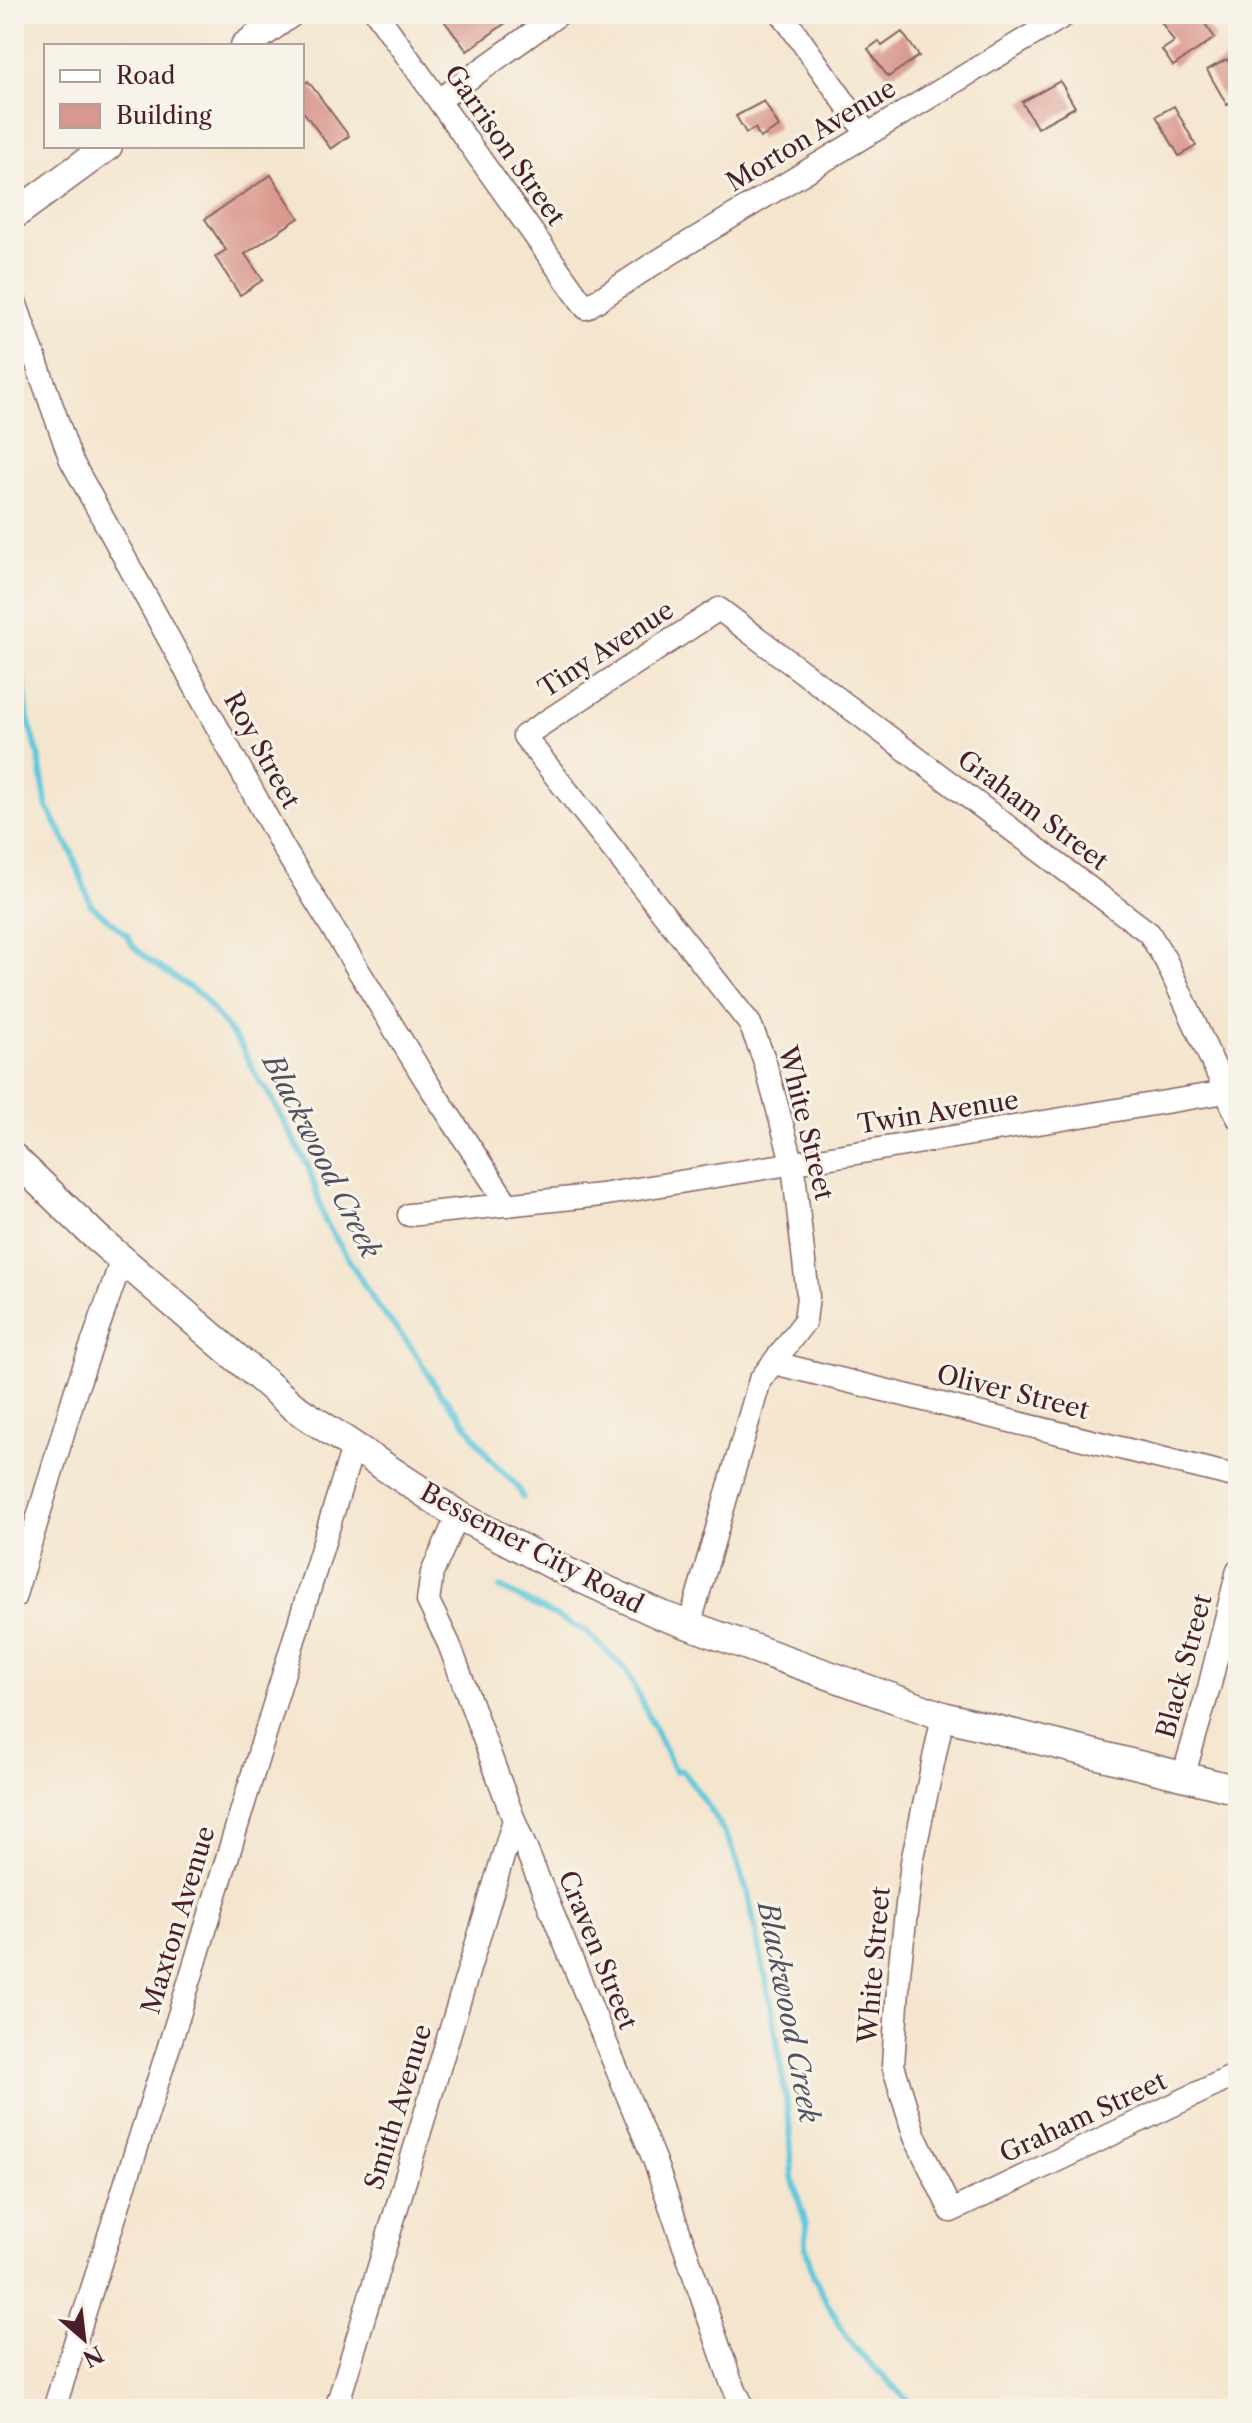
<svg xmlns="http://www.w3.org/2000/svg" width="1252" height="2423" font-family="'Libre Caslon Text',serif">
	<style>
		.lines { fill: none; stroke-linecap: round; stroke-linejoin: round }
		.stream { stroke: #5fc7dc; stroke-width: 6 }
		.building { fill: #d9988d }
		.minor-casing { stroke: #866464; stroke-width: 25 }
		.major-casing { stroke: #866464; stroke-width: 31 }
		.minor { stroke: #fff; stroke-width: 22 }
		.major { stroke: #fff; stroke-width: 28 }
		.labels { text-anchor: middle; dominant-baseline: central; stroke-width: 6; stroke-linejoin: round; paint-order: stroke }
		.street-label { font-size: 26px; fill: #4a1f2b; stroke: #f7f3e8 }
		.water-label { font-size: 28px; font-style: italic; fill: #505160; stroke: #f7f3e8 }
	</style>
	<rect width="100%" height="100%" fill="#f7f3e8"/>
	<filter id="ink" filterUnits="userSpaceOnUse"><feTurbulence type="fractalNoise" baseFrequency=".0125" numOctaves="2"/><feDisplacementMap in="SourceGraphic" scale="16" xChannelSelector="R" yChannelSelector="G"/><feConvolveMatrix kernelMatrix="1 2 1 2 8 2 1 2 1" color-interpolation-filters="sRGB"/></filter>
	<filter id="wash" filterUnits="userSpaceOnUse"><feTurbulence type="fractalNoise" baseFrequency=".006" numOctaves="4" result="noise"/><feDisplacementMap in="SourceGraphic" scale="32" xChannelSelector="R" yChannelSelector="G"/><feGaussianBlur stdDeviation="1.8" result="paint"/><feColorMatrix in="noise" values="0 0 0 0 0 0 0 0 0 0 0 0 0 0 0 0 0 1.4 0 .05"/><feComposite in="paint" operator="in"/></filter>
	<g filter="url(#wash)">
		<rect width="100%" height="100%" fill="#f4e5ce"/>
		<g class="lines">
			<g class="stream">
				<path d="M14,620L20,645L21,676L24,682L28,719L38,753L47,807L72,853L91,905L126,934L133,946L150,961L202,996L241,1046L260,1083L266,1088L309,1168L325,1221L376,1304L412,1348L440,1393C449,1399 450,1408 459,1414L491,1460L517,1486L523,1498"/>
				<polyline points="500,1588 587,1632 627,1671 675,1771 681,1770 686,1775 716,1818 732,1847 748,1894 773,2014 789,2119 792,2177 806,2225 806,2248 813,2275 839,2325 855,2348 906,2399 920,2409"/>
				<polyline points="1234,2409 1238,2406"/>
			</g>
		</g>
		<g id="blocks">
			<g class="building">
				<polygon points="439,14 518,14 467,51"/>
				<polygon points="1156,14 1198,14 1215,38 1173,66 1162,50 1174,42"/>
				<polygon points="902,32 919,56 888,77 868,49 879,41 882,46"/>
				<polygon points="1227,59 1236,75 1238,74 1238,99 1227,105 1207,70"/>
				<polygon points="308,81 349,136 331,149 302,110 302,86"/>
				<polygon points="1060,81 1075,107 1037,128 1022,102"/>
				<polygon points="764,101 779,127 760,138 755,128 746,133 736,116"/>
				<polygon points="1174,106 1196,146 1179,156 1156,116"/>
				<polygon points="271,175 299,218 245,254 263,280 240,295 215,257 226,250 205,219"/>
			</g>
		</g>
	</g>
	<g filter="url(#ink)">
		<use href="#blocks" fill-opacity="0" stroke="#866464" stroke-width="2"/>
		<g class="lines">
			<defs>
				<g id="minor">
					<polyline points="377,14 586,308 650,266 1067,14"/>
					<polyline points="782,14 867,134"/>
					<polyline points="439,100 559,14"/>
					<polyline points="14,299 71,460 284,849 425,1079 508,1205"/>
					<polyline points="409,1215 601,1195 1238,1090"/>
					<polyline points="774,1363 1238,1477"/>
					<polyline points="458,1515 432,1573 428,1601 449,1644 514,1820 655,2162 730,2379 744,2409"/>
					<polyline points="14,1598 75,1393 122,1259"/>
					<polyline points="689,1626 760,1380 805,1321 808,1296 793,1165 764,1059 750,1024 524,736 719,609 1149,933 1166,961 1238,1118"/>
					<polyline points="943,1716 912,1862 899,1973 893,2065 915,2137 951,2211 1238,2074"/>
					<polyline points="1183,1777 1209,1688 1238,1570"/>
					<polyline points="54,2409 183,2002 353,1447"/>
					<polyline points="336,2409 514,1820"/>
				</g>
				<g id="major">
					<polyline points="245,46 289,14"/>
					<polyline points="14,215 108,146"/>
					<polyline points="14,1158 96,1237 294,1407 458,1515 565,1571 661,1615 943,1716 1238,1790"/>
				</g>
			</defs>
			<use href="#minor" class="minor-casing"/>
			<use href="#major" class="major-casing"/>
			<use href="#minor" class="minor"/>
			<use href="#major" class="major"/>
		</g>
	</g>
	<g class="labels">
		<g class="street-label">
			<text transform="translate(811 135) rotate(-31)">Morton Avenue</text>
			<text transform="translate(505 145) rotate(55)">Garrison Street</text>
			<text transform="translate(606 649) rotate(-33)">Tiny Avenue</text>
			<text transform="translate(262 750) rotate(61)">Roy Street</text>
			<text transform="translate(1033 810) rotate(37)">Graham Street</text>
			<text transform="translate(938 1112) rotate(-9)">Twin Avenue</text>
			<text transform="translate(806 1123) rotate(76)">White Street</text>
			<text transform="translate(1013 1392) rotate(14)">Oliver Street</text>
			<text transform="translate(532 1548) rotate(28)">Bessemer City Road</text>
			<text transform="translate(1184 1666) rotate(-75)">Black Street</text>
			<text transform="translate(178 1920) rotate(-73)">Maxton Avenue</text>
			<text transform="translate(598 1950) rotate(68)">Craven Street</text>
			<text transform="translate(874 1965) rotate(-85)">White Street</text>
			<text transform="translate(398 2107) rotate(-73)">Smith Avenue</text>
			<text transform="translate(1083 2117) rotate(-25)">Graham Street</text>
		</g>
		<g class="water-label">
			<text transform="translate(322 1156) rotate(63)">Blackwood Creek</text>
			<text transform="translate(789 2012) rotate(79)">Blackwood Creek</text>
		</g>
	</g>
	<rect width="1252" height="2423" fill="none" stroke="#f7f3e8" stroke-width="48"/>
	<rect x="44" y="44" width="260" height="104" fill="#f7f3e8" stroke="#b29e9c" stroke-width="2"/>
	<rect x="60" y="70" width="40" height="12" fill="#ffffff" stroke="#b29e9c" stroke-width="2"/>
	<text x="116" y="84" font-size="24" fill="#4a1f2b">Road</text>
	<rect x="60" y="104" width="40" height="24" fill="#d9988d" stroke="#b29e9c" stroke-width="2"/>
	<text x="116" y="124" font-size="24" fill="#4a1f2b">Building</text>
	<g transform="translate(84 2339) rotate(152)" stroke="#f7f3e8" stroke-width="6" paint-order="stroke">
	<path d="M0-6L14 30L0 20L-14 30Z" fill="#4a1f2b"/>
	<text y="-12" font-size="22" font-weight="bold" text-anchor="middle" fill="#4a1f2b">N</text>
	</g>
</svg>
